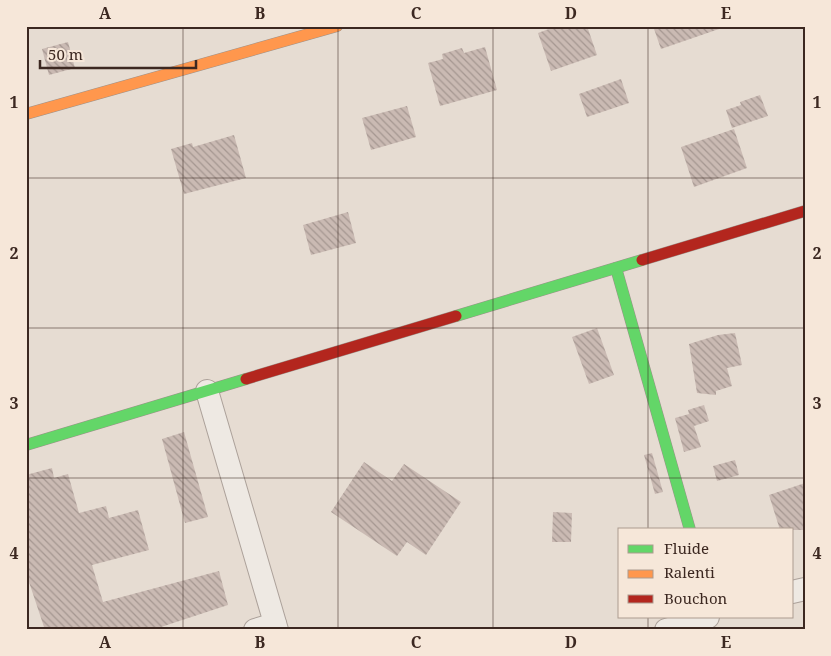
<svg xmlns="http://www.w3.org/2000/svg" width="831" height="656" font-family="'Noto Serif',serif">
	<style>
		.building { fill: url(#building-back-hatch) }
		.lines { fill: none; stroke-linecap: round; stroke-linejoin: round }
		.street-casing { stroke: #aca19a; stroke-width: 24 }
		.fast-casing { stroke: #9c918a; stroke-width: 12 }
		.slow-casing { stroke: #9c918a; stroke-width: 12 }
		.jam-casing { stroke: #9c918a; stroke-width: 12 }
		.street { stroke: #eee9e3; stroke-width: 22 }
		.fast { stroke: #63d668; stroke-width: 11 }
		.slow { stroke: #ff974d; stroke-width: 11 }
		.jam { stroke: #b3261e; stroke-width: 11 }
		.grid { fill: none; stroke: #3c2821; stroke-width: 1; stroke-opacity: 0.55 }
		.neatline { fill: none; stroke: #3c2821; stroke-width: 2 }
		.grid-label { font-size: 16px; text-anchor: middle; font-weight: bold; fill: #3c2821 }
	</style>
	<defs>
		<pattern id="building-back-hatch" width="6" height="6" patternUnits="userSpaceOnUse" patternTransform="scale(1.25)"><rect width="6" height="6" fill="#cabab3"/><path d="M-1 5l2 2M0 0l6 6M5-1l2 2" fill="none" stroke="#a59791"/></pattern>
	</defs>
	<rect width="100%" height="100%" fill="#e6dcd2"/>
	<g class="building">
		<polygon points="557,26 587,26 597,55 551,71 538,33"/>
		<polygon points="653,26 719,26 719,29 661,49"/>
		<polygon points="68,42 75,68 49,75 42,49"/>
		<polygon points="485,47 497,90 440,106 428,63 443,59 442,54 462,48 464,53"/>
		<polygon points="621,79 629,103 587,117 579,94"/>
		<polygon points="760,95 768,116 732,128 726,110 741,105 740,102"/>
		<polygon points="407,106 416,137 371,150 362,118"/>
		<polygon points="734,129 747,168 694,187 681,147"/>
		<polygon points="234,135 246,178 184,194 171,149 192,143 193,147"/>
		<polygon points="348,212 356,243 311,255 303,225"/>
		<polygon points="597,328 614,375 589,384 572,337"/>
		<polygon points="735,333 742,365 727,368 732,386 716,391 716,395 697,393 689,344 718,335"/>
		<polygon points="704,405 709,421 694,426 701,447 684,452 675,418 689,414 688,410"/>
		<polygon points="184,432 208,517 185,523 162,439"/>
		<polygon points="652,453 663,492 655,494 644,455"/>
		<polygon points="735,460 739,475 717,481 713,466"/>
		<polygon points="364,462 392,481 404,464 461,502 426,555 407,542 397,556 331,512"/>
		<polygon points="52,468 54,478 68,474 79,513 106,506 109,518 138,510 149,550 92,565 103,602 219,571 228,605 152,630 45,630 26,573 26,475"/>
		<polygon points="805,483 805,530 780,530 769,495"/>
		<polygon points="553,512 572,513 571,542 552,542"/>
	</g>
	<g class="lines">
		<defs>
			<g id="street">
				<polyline points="207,391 277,630"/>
				<polyline points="792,592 805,589"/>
				<polyline points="255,630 275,624"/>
				<polyline points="666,630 708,617"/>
			</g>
			<g id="fast">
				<polyline points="616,268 690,530"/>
				<polyline points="456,316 642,260"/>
				<polyline points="26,445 246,379"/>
			</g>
			<polyline id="slow" points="26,114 337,26"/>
			<g id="jam">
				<polyline points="642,260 805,211"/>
				<polyline points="246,379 456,316"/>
			</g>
		</defs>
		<use href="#street" class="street-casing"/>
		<use href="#fast" class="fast-casing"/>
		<use href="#slow" class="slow-casing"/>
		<use href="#jam" class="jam-casing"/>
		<use href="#street" class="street"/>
		<use href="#fast" class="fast"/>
		<use href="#slow" class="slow"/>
		<use href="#jam" class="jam"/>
	</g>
	<path class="grid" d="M183,26V630M338,26V630M493,26V630M648,26V530M26,178H805M26,328H805M26,478H805M648,617V630"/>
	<rect width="831" height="656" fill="none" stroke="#f6e7d9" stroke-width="55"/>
	<rect x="618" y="528" width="175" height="90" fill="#f6e7d9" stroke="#ac9b8f"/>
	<rect x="628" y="545" width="25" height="8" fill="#63d668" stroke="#ac9b8f"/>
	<text x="664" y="554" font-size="15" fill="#3c2821">Fluide</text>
	<rect x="628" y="570" width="25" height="8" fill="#ff974d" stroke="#ac9b8f"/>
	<text x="664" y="578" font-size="15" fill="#3c2821">Ralenti</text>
	<rect x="628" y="595" width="25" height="8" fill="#b3261e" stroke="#ac9b8f"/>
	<text x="664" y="604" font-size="15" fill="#3c2821">Bouchon</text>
	<path d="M40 60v8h156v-8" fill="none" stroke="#3c2821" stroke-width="2.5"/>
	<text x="48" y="60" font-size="15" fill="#3c2821" stroke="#f6e7d9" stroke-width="4" paint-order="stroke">50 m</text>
	<rect x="28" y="28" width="776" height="600" class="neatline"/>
	<g class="grid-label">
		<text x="105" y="19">A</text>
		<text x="260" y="19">B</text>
		<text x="416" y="19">C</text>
		<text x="571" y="19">D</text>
		<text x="726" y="19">E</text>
		<text x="14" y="108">1</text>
		<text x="817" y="108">1</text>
		<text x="14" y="259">2</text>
		<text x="817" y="259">2</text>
		<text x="14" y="409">3</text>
		<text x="817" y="409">3</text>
		<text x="14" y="559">4</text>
		<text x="817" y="559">4</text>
		<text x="105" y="648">A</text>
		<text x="260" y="648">B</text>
		<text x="416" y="648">C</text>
		<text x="571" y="648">D</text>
		<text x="726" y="648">E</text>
	</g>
</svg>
